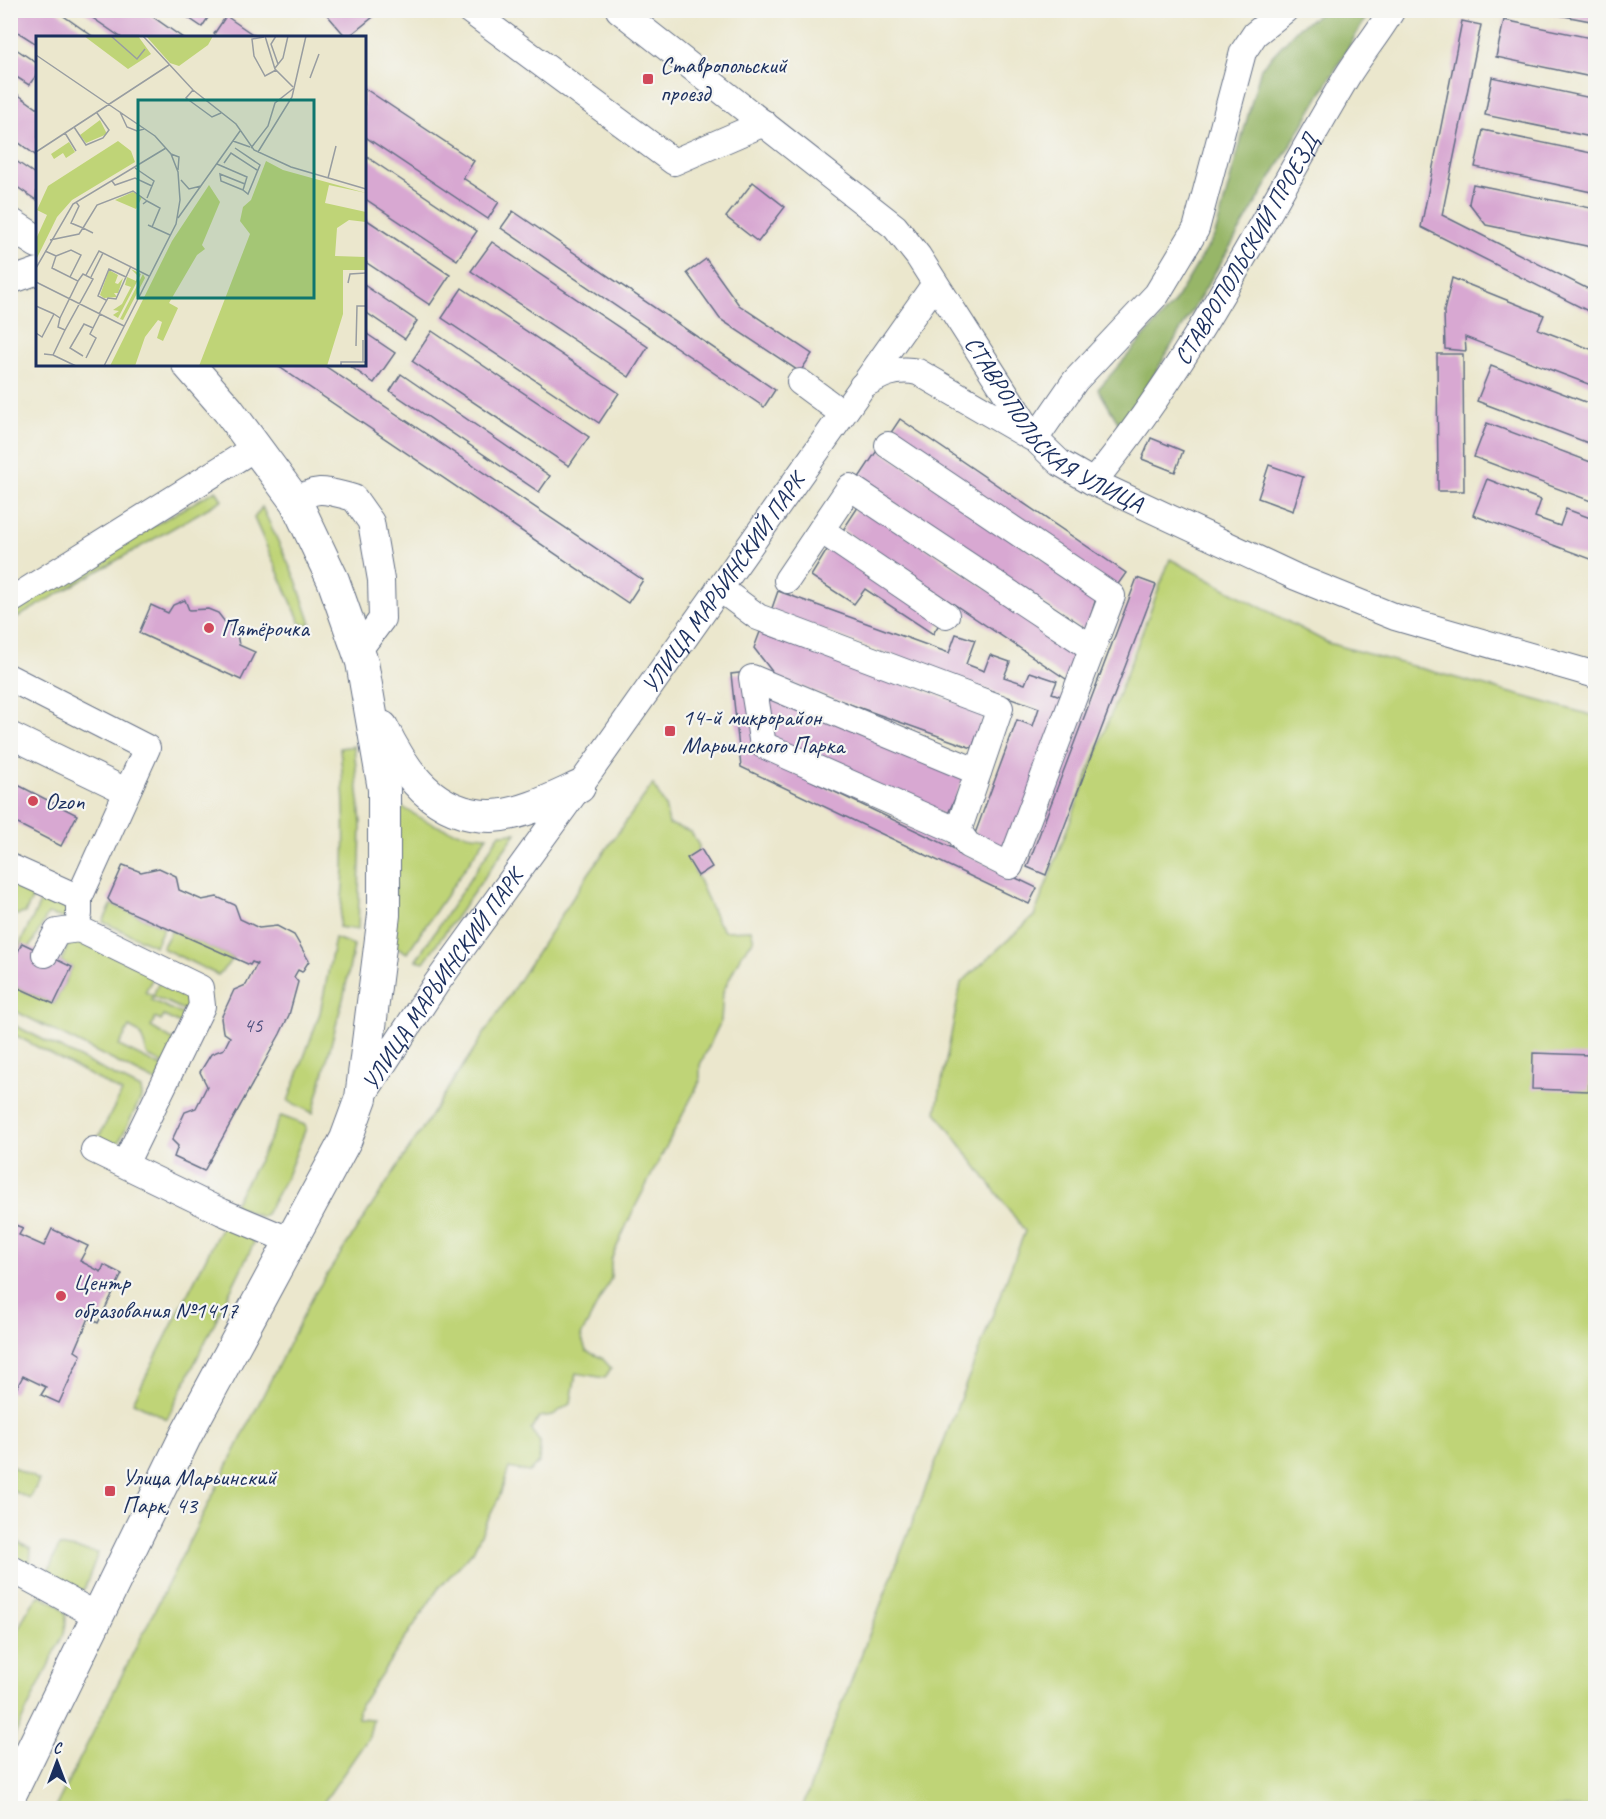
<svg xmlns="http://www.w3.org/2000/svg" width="1606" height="1819" font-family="Caveat,sans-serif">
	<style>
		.green { fill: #bfd477; stroke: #6d826a; stroke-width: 1.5 }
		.forest { fill: #97b668; stroke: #597263; stroke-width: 1.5 }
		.building { fill: #d8a8d2 }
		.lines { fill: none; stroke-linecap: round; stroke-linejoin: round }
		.minor-casing { stroke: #646f85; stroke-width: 28 }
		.major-casing { stroke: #646f85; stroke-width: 34 }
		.minor { stroke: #fff; stroke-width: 26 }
		.major { stroke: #fff; stroke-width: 32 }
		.poi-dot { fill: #d1495b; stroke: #f6f6f2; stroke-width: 2 }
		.labels { text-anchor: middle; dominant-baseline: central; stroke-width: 4.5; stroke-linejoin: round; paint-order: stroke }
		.number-label { font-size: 21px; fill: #4a4d7b }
		.poi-label { font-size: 24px; fill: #1b2f5e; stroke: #f6f6f2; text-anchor: start }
		.street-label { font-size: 24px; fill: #1b2f5e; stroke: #f6f6f2 }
		.inset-road { fill: none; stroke: #989da1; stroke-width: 1.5 }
		.view { fill: #0f766e; fill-opacity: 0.15; stroke: #0f766e; stroke-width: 3 }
		.inset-edge { fill: none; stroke: #1b2f5e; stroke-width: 3 }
	</style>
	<rect width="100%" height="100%" fill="#f6f6f2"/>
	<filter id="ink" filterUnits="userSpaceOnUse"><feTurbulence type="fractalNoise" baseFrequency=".0167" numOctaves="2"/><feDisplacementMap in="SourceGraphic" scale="12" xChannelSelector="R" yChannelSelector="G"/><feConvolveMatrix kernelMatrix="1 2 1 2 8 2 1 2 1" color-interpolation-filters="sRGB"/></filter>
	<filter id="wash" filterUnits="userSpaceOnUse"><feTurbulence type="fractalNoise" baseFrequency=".008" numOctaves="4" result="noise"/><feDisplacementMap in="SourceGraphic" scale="24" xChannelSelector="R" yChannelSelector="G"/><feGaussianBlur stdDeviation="1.35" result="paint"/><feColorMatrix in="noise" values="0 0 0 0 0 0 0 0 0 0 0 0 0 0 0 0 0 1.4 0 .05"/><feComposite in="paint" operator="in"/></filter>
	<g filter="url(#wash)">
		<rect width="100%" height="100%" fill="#ebe7cd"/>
		<g class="green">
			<polygon points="216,490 222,500 11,621 10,608"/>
			<polygon points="262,507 296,580 311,624 301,624 254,518"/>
			<polygon points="1170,559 1328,643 1595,716 1595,1808 802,1808 1025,1231 936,1112 961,983 1034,916"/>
			<path d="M354,746L361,824L358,930L339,927C347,866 346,809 340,748Z"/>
			<polygon points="653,784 665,806 669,824 691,832 699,846 695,871 717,921 724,931 751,930 754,940 741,955 723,992 721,1021 700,1065 700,1081 632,1213 611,1260 611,1278 581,1336 586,1351 602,1358 611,1368 605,1378 576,1373 571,1403 553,1415 539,1417 531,1430 540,1442 539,1463 529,1472 509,1468 500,1495 473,1551 438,1589 358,1709 358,1718 373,1719 369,1737 321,1806 311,1808 55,1808 313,1296 589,873"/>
			<path d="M395,802C424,822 450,835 487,836L407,953L395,946Z"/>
			<polygon points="516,833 424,962 416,960 500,834"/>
			<polygon points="10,875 37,889 25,913 11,916"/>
			<polygon points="44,895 70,908 67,919 48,914 30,947 11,968 11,962"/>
			<polygon points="112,904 164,927 155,946 103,922"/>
			<polygon points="172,930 234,958 218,975 162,948"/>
			<polygon points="71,937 155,974 145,992 153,996 161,977 191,991 188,1012 153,996 151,1000 186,1016 184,1026 164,1016 161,1021 155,1018 151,1027 176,1042 166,1065 148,1056 140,1033 129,1027 119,1046 164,1068 156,1082 11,1009 10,984 54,1004 72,967 61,962"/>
			<polygon points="335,938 354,945 344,995 313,1113 288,1101 320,1013"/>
			<polygon points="10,1023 141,1089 142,1096 117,1146 108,1150 95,1144 122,1092 11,1033"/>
			<polygon points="281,1116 305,1125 306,1128 287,1176 266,1214 261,1217 233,1205 261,1157"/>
			<polygon points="224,1222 249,1234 254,1243 167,1419 133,1402"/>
			<polygon points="11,1466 39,1480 30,1499 11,1490"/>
			<polygon points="10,1538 31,1549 30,1567 11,1557"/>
			<polygon points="59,1546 98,1553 84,1590 76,1592 45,1578"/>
			<path d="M40,1595C60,1606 71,1607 64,1633L11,1743C11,1693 2,1634 40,1595Z"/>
		</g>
		<polygon class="forest" points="1324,11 1370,11 1122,429 1098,389 1174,303 1215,235 1261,68 1299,27"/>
		<g id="blocks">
			<g class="building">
				<polygon points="10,10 55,10 95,38 38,38 38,45 10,27"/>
				<polygon points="81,10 143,10 183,38 122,38"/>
				<polygon points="177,10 213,10 202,27"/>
				<polygon points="323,10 376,10 378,13 347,38"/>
				<polygon points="1544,10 1596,10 1596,22 1543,12"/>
				<polygon points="226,16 258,38 218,38 214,34"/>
				<polygon points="1504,20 1596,39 1596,78 1496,57"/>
				<polygon points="1462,21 1481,25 1442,215 1596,293 1596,315 1421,227"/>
				<polygon points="10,45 38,64 38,73 29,85 10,73"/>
				<polygon points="1492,77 1596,99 1596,138 1485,115"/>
				<polygon points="364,88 474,161 463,178 499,202 488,219 364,136"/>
				<polygon points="10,89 38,109 38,157 10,136"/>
				<polygon points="1483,130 1596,154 1596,193 1475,167"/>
				<polygon points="364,155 477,231 457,260 364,198"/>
				<polygon points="10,157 38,176 36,200 10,182"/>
				<polygon points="753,182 785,207 758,242 726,217"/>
				<polygon points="1473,184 1596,209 1596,248 1486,225 1469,203"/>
				<polygon points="513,211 775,390 764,407 501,228"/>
				<polygon points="364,218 450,275 430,305 364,261"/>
				<polygon points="492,242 648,347 629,377 471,271"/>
				<polygon points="706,259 739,305 812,354 800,372 720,319 687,273"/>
				<polygon points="1452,278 1544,315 1538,329 1596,351 1596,387 1465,337 1466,351 1445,349 1444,311"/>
				<polygon points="364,285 417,321 405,339 364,311"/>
				<polygon points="462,288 619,393 599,423 442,318"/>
				<polygon points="432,331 589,437 569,466 412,361"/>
				<polygon points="364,332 395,353 374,383 347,364 364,364"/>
				<polygon points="1437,354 1463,354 1464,491 1438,491"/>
				<polygon points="275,364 322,364 643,580 628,603"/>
				<polygon points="1491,366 1596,406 1596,446 1477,401"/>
				<polygon points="401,374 550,476 539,492 390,391"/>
				<polygon points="900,419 1126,573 1116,587 890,434"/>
				<polygon points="1487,423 1596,464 1596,503 1474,457"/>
				<polygon points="1151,438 1183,451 1175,472 1142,459"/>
				<polygon points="878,449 1097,595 1086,631 858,479"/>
				<polygon points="1269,465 1303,477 1293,511 1258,498"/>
				<polygon points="1487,479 1541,500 1535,517 1560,526 1566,509 1596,520 1596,561 1473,515"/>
				<polygon points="860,504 1086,655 1069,681 843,530"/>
				<polygon points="830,545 943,618 933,634 865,589 854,604 811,576"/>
				<polygon points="1137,578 1156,585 1046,875 1027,867"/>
				<polygon points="778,591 949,653 956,634 975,640 966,664 984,671 990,655 1010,662 1004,677 1025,684 1030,672 1057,681 1052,693 1066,698 1010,853 973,839 1017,720 1033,726 1039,708 771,611"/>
				<polygon points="185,600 189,610 208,609 218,613 228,626 235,624 239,645 255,652 241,680 139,633 151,605 168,613 173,605"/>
				<polygon points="760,632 985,713 972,748 777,678 754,648"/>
				<polygon points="747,672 759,756 1037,888 1029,904 741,767 731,674"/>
				<polygon points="771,693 965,776 947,816 773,742 766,706"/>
				<polygon points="10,781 77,815 61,846 10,820"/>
				<polygon points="701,849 712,867 698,876 687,858"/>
				<polygon points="123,865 141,872 159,868 176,876 179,890 202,900 217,897 235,905 240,919 259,928 277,926 294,935 309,961 302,972 298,970 294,977 298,982 289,1015 280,1034 204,1171 174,1157 178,1146 172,1140 185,1112 196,1108 207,1086 200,1072 211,1054 224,1049 230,1037 223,1032 221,1018 234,990 246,985 257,964 252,962 250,965 112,904 108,899"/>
				<polygon points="22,943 72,967 54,1004 10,984 10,969"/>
				<polygon points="1533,1053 1590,1055 1589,1091 1532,1089"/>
				<polygon points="10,1223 23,1228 19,1235 44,1246 52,1229 88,1246 80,1261 101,1272 104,1265 122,1274 98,1323 89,1318 75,1351 81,1355 59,1403 41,1395 46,1387 23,1376 14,1393 10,1392"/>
			</g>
		</g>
	</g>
	<g filter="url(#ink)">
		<use href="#blocks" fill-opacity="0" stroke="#646f85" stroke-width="1.5"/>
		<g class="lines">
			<defs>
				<g id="minor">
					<polyline points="469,10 674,162 764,123"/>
					<path id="s1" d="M619,10L895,227L918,256L1035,439L1060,463L1093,482L1296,577L1395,617L1596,675"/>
					<polyline points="10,281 38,271"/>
					<polyline points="800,382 842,413"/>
					<path d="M862,386C881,375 895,367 918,372L1032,438"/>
					<polyline points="1035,439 1075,381 1157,294 1196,229 1243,52 1255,34 1285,10"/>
					<path id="s2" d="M1093,482C1194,360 1265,214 1346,78C1360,55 1378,34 1392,10"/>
					<path d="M296,502C316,484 330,492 354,498L371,522L381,580L382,619L358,651"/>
					<polyline points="821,530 946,615"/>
					<polyline points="787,580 850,487 1092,648"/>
					<polyline points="719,588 758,617 1000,708 958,831 968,845 1010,866 1112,596 888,445"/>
					<polyline points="10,601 256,447"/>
					<polyline points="10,678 147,748 79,898"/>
					<polyline points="10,735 126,791"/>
					<polyline points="958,831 763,745 752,678 978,772"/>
					<polyline points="10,867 79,898 79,914"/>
					<polyline points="45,954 57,932 79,929 200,988 202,1006 125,1164"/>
					<path id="s3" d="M363,1095L436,984L579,787L935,284"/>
					<polyline points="94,1150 222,1212 291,1241"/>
					<polyline points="10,1568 98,1616"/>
				</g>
				<g id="major">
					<polyline points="10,224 38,242"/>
					<path d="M382,727C404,773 435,817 492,816C522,815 553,799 579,787"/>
					<polyline points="10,1795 186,1435 346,1139 361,1098 384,915 384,789 362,662 333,580 296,502 228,410 188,364"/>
				</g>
			</defs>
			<use href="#minor" class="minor-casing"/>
			<use href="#major" class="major-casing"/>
			<use href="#minor" class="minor"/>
			<use href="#major" class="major"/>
		</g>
	</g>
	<g class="poi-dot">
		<rect x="642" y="73" width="12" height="12" rx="3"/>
		<circle cx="209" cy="628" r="6"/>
		<rect x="664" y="725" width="12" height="12" rx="3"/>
		<circle cx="33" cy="801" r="6"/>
		<circle cx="61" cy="1296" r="6"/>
		<rect x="104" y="1485" width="12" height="12" rx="3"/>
	</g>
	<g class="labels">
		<g class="number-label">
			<text x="253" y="1025">45</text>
		</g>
		<g class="poi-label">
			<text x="660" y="65">Ставропольский<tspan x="660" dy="28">проезд</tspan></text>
			<text x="221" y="628">Пятёрочка</text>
			<text x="682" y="717">14-й микрорайон<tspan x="682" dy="28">Марьинского Парка</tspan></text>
			<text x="45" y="801">Ozon</text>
			<text x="73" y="1282">Центр<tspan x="73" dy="28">образования №1417</tspan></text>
			<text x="122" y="1477">Улица Марьинский<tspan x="122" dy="28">Парк, 43</tspan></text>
		</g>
		<g class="street-label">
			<text stroke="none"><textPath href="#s2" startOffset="279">СТАВРОПОЛЬСКИЙ ПРОЕЗД</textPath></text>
			<text stroke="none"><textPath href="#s1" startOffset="609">СТАВРОПОЛЬСКАЯ УЛИЦА</textPath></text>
			<text stroke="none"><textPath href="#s3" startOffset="626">УЛИЦА МАРЬИНСКИЙ ПАРК</textPath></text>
			<text stroke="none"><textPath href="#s3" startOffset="140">УЛИЦА МАРЬИНСКИЙ ПАРК</textPath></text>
		</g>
	</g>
	<g transform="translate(36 36)">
		<rect width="330" height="330" fill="#ebe7cd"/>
		<path d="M48,0H102L115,18L92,33ZM110,0H177L172,9L143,30L134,27ZM64,84L71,98L50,107L44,99ZM82,105L95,115L99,126L36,164L21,181L0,224V203L11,179L1,174L12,150ZM33,106L39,116L30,122L27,117L18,123L15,118ZM230,125L247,134L330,157L293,149L289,167L330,176V186L313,184L301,192L299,220L330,221V234H307V278L291,330H163L214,198L204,185L207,171L215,164ZM173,149L184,166L166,209L169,213L161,219L133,267L142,272L127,305L121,302L126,286L122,284L109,301L99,330H74L136,205ZM97,156L106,161L100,173L79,164ZM95,233L105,238L82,282L77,279L83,275L77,274L86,268L95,251L89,249L91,241L100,245L102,240ZM73,234L82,239L79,247L82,248L87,242L82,257H78L81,261L68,262L64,259ZM107,238L109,242L87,284L84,283Z" fill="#bfd477"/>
		<path class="inset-road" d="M75,0L101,23L109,13M107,0L157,54L200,88L218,114L255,131L330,153M229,0L239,33L257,51M240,0L235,8L242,28M228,1L216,3L218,20L229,40L240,34M0,19L119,100L135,118L142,136L144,164L140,188L68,330M239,32L247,22L252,0M274,42L283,18M157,54L150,62L176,81L185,77M84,76L91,91L101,95L108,93M38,91L50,109L67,102L73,94L61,77M29,97L40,115M197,105L214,111M215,112L232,90L239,67L258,52M0,116L133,29M222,116L256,61L270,0M135,118L143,121L142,134M188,127L195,117L221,134M181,128L211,141L207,154L212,158L224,129L199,112M99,132L118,145L111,162M292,142L300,110M145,144L153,153L165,150M76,145L79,149L99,142L116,150M207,154L185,145L184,138L209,148M40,166L43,170L35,187L47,192L61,169L97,155L111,165M107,168L111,165L124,172L116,191M142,182L204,95M112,189L134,199M14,204L43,198L47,192L57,197M67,217L113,240M20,220L35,214L45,219L34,241M0,232L37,168L130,112M50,239L63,215L67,217L55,241M0,246L88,290M312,247L314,238L330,237M70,264L62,260L73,233L90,241M0,270L18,278M63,278L72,262L80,263L95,230M24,282L22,291L29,294L57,243L47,238L42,245M0,297L6,301L18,278L24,282L42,245L16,232L20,220L9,215M320,310L321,270H330M8,318L17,319L29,294M17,319L40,330M47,320L34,312L48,288L57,292M50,322L60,302L54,298L64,278M327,326V304M305,330V326H330"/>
		<path class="view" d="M102,64H278V262H102Z"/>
		<rect width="330" height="330" class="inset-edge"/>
	</g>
	<rect width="1606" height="1819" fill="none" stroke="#f6f6f2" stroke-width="36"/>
	<g transform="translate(57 1762)" stroke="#f6f6f2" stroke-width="4.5" paint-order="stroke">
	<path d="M0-4.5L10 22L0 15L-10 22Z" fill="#1b2f5e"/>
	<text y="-9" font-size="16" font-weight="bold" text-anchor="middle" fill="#1b2f5e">С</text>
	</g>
</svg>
